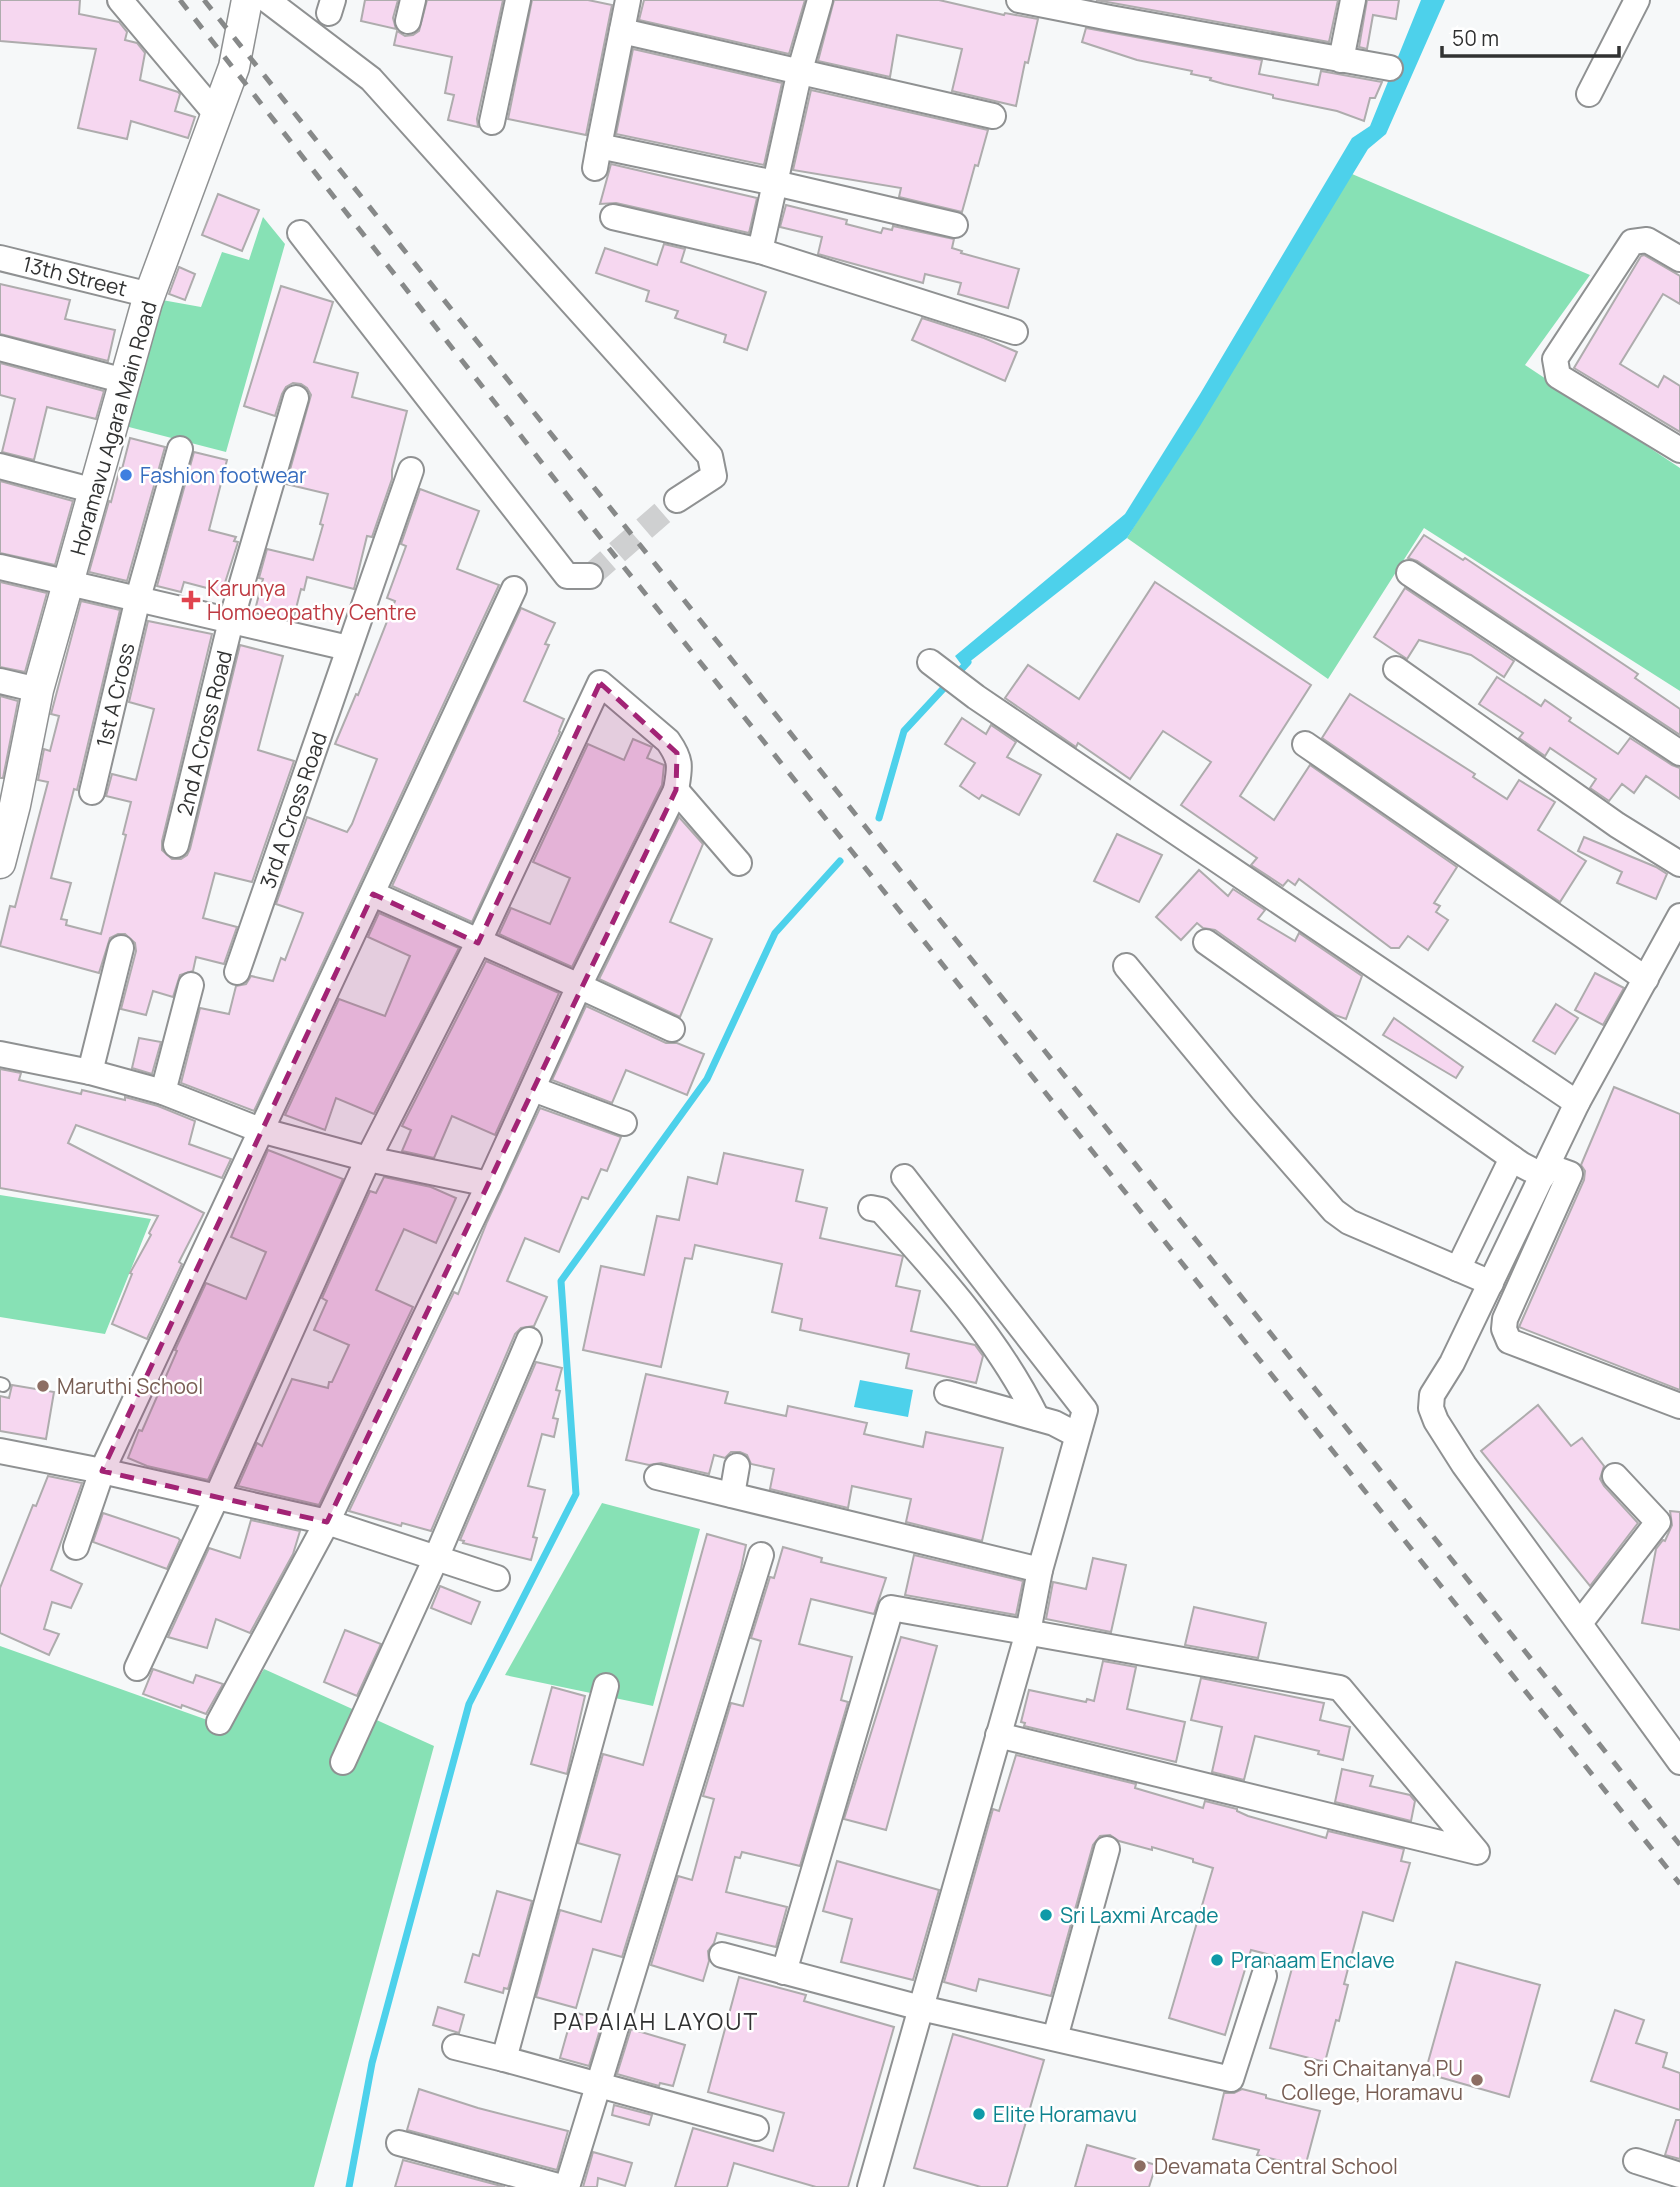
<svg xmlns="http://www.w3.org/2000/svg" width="1680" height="2187" font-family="Manrope,sans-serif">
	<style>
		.green { fill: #87e1b5 }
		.water { fill: #4dd1eb }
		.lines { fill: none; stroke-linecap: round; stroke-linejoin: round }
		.stream { stroke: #4dd1eb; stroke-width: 7 }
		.building { fill: #f6d7f0; stroke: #aeacad; stroke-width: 2 }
		.minor-tunnel { stroke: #cfd0d1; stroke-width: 24; stroke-dasharray: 24 12; stroke-linecap: butt }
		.service-casing { stroke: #8f9192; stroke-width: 16 }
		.minor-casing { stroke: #8f9192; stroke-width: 28 }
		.tertiary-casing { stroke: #8f9192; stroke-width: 33 }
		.service { stroke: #fff; stroke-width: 12 }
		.minor { stroke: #fff; stroke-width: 24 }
		.tertiary { stroke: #fff; stroke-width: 30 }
		.rail { stroke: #878989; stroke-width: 5; stroke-dasharray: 12 12; stroke-linecap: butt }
		.marked { fill: #a22375; fill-opacity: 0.2; stroke: #a22375; stroke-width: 5; stroke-dasharray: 14 9; stroke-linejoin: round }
		.shop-dot { fill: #3f7fe0; stroke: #fff; stroke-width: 2.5 }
		.health-dot { fill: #e0444e; stroke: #fff; stroke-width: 2.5 }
		.education-dot { fill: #8d6e63; stroke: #fff; stroke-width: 2.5 }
		.culture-dot { fill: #0f9aa8; stroke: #fff; stroke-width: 2.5 }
		.labels { text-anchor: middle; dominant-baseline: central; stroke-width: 5; stroke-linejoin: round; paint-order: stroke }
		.street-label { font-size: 21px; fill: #313232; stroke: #fff }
		.shop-label { font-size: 21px; fill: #366cbe; stroke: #fff; text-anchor: start }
		.health-label { font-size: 21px; fill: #be3a42; stroke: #fff; text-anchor: start }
		.education-label { font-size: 21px; fill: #785e54; stroke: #fff; text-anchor: start }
		.culture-label { font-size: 21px; fill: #0d838f; stroke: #fff; text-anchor: start }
		.neighbourhood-label { font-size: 23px; letter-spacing: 2px; fill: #313232; stroke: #fff }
	</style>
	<rect width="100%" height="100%" fill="#f6f8f9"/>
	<g class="green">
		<polygon points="1352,174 1590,275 1525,365 1680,468 1680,691 1424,528 1328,679 1127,538"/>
		<polygon points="263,217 285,244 226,452 125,426 162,300 201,307 222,252 249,260"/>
		<polygon points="0,1195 151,1219 105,1334 0,1317"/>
		<polygon points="602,1503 700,1529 653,1706 505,1675"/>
		<polygon points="0,1646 227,1727 264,1669 434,1746 314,2187 0,2187"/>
	</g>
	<g class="water">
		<polygon points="1421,0 1445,0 1386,134 1368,149 1200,426 1127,538 963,667 955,656 1125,514 1200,394 1352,138 1370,126"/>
		<polygon points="860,1380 913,1390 908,1417 854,1407"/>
	</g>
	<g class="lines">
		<g class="stream">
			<polyline points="879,818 904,731 968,662"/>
			<polyline points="349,2187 372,2063 469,1704 576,1494 561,1281 707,1079 775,933 840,861"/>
		</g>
	</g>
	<g class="building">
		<polygon points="0,0 80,0 79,14 119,22 127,32 125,40 137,43 145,53 140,80 178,92 180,94 175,111 195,117 188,138 131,121 127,139 78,128 96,49 0,41"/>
		<polygon points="365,0 398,0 393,18 396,29 361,21"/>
		<polygon points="427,0 503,0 477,119 478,127 448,120 454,95 445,93 452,57 394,45 397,31 405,36 413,35 419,31"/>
		<polygon points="532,0 588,0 612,5 586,135 508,119"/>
		<polygon points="644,0 805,0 789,54 639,20"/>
		<polygon points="834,0 939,0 1004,15 1005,13 1038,19 1028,63 1025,62 1016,106 952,91 962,49 897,35 890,77 818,61"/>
		<polygon points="1096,0 1338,0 1329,42"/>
		<polygon points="1367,0 1399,0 1396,19 1373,15 1367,49 1359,47"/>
		<polygon points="1086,28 1262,60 1259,74 1318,85 1321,71 1382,82 1375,98 1370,98 1364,121 1337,111 1273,98 1273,95 1224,84 1210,80 1211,78 1191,74 1192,71 1137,60 1082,42"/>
		<polygon points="633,49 782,83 764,165 616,134"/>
		<polygon points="811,90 988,130 978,166 975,165 962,212 899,197 901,188 793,170"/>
		<polygon points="611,164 757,198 749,233 616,203 600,204"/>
		<polygon points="218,194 259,210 242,251 202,235"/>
		<polygon points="786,205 847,220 846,224 881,233 883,228 892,230 893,226 954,239 952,248 962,251 961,253 1019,269 1008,308 958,294 961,283 925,274 923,283 818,254 822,237 780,227"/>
		<polygon points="664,244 685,249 681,262 766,292 747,350 724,342 726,335 675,318 678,311 646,301 649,291 596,273 605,248 657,265"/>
		<polygon points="1644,255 1680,276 1680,304 1663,294 1620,364 1658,387 1664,376 1680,386 1680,432 1574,368 1641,256"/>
		<polygon points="179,267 195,274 185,300 169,294"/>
		<polygon points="0,284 70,300 65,319 115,330 108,361 0,334"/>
		<polygon points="281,286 333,302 314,362 358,373 352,397 407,411 392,470 392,479 372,537 367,536 354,589 307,577 304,590 301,589 293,620 255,610 263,579 259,578 267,549 313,560 323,525 320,524 328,494 286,484 311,395 307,388 301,384 293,383 286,387 282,394 275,416 244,406"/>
		<polygon points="922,318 984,338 1017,352 1005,381 912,340"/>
		<polygon points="0,363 104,391 96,419 47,407 34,460 2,452 15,399 0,395"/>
		<polygon points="130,438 165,447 127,581 89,572 109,501 111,502 120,468 122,469"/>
		<polygon points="194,452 227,460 209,530 236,537 234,541 238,542 222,592 184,582 181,592 157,586"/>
		<polygon points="0,481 73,501 55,565 0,553"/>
		<polygon points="420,489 479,511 457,569 499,585 254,1111 181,1083 200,1008 229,1014 236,986 246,984 251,976 273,981 281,958 285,960 303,913 276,904 307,817 347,832 352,824 377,759 335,744 356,694 358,695 395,601 387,598 406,546 401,544"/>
		<polygon points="1424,535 1463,560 1465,558 1638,674 1635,678 1680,709 1680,735 1417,561 1408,558"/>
		<polygon points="0,582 47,593 25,672 0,667"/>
		<polygon points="1155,582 1311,685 1240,796 1274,820 1310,765 1457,867 1434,903 1440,906 1436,912 1448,920 1428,950 1408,936 1399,948 1391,948 1299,879 1295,885 1288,880 1283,886 1251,865 1257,858 1181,805 1211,762 1163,731 1130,779 1078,743 1076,747 1005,698 1028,665 1079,699"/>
		<polygon points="1405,588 1514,661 1504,677 1471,655 1419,640 1407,659 1374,637"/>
		<polygon points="81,601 120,610 77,790 74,789 51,878 71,883 61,919 67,920 66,925 101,934 126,835 123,834 131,802 106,796 112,774 136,780 154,709 129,702 148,621 212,634 162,841 162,850 172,859 181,859 187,855 190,849 240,645 283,656 258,750 294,761 252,882 215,873 203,918 237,927 224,964 196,957 193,971 180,975 173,997 153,991 146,1015 121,1009 136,951 135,943 125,934 118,934 110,938 99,973 0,946 10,906 15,907 48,782 38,780 44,749 50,751 59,716 51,714"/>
		<polygon points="521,608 555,623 545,644 549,645 524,701 564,719 559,731 560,732 472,922 392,886"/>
		<polygon points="1497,677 1541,706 1545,700 1571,718 1569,721 1618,754 1630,738 1672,765 1680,768 1680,799 1646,776 1634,793 1622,784 1609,801 1590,788 1596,779 1550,748 1545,756 1519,738 1523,733 1479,704"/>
		<polygon points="1350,694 1475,774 1473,777 1507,799 1519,780 1555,802 1538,830 1586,861 1560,902 1322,738"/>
		<polygon points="0,696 18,701 3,778 0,778"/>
		<polygon points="962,718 986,734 991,725 1016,742 1007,757 1041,775 1019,815 982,795 979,799 960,786 975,763 945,744"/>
		<polygon points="633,739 652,747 647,758 664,765 662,785 572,967 499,934 511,908 550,924 570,878 533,862 588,744 624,760"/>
		<polygon points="679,817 703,844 670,922 712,939 680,1017 599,979"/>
		<polygon points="1117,834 1162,855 1139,902 1094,881"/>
		<polygon points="1584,837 1656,867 1667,874 1656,899 1617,883 1622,872 1578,851"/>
		<polygon points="1199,870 1228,896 1233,889 1265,910 1258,919 1295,941 1299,933 1362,976 1346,1019 1335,1015 1215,930 1203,928 1197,923 1181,940 1156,917"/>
		<polygon points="379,913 459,948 374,1114 336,1098 325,1130 285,1115 339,999 385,1016 410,956 368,937"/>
		<polygon points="486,961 559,993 495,1135 452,1116 434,1158 402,1151 411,1130 402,1126"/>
		<polygon points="1595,973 1624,988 1603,1025 1575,1010"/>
		<polygon points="1556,1004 1578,1018 1555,1054 1533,1041"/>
		<polygon points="586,1006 666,1043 677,1043 704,1054 687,1095 626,1070 612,1103 552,1080"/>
		<polygon points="1394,1018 1463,1067 1456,1078 1383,1035"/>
		<polygon points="139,1038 161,1042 152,1074 132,1068"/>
		<polygon points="0,1069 21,1073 19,1080 81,1094 82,1090 125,1100 125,1097 158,1106 195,1121 189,1144 231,1159 222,1178 76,1125 68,1143 204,1213 179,1262 182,1264 147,1339 112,1324 132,1274 130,1273 151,1235 149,1233 158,1216 0,1188"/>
		<polygon points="1614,1087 1680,1114 1680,1390 1519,1327 1584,1180 1585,1171 1581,1165"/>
		<polygon points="540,1108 621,1137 607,1171 601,1169 588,1199 582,1197 559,1252 525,1238 507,1281 547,1297 534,1326 521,1328 515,1334 431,1531 402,1523 401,1526 349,1511 454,1292 458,1294 487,1222"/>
		<polygon points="268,1150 343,1179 208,1480 147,1466 128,1458 139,1430 142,1431 177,1351 175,1350 206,1283 246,1299 266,1252 231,1237"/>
		<polygon points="724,1153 803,1170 796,1201 827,1208 820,1238 903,1256 896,1286 920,1291 911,1331 975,1345 983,1356 976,1383 906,1368 909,1354 800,1330 802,1319 772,1312 782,1264 695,1245 692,1259 685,1258 661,1367 583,1350 601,1266 644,1275 657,1216 679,1220 688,1177 717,1184"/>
		<polygon points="384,1177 431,1187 456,1198 436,1243 404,1229 376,1290 413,1307 319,1505 238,1486 257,1443 262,1446 292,1379 328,1388 329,1382 332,1382 349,1345 314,1330 327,1301 322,1298 370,1191 376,1193"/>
		<polygon points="536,1362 562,1368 556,1390 560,1391 553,1418 558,1419 554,1437 542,1434 528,1486 545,1490 533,1537 537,1538 531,1560 463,1543 464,1541 460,1540"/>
		<polygon points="646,1374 728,1392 725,1403 786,1416 788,1406 867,1423 864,1434 923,1447 926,1432 1003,1448 982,1541 906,1522 911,1499 852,1486 848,1508 770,1489 774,1469 751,1464 747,1455 740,1452 731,1452 725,1458 714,1455 709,1474 661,1463 649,1465 626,1460"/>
		<polygon points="12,1385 54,1392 46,1439 0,1431 0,1396 9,1398"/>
		<polygon points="1538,1405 1571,1446 1582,1438 1604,1466 1600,1479 1604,1486 1638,1523 1590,1586 1481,1451"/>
		<polygon points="48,1476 82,1483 51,1570 82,1584 71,1608 52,1602 44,1629 59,1634 49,1655 0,1633 0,1588 33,1505 36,1506"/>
		<polygon points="1670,1511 1680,1512 1680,1630 1642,1623 1656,1549 1663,1540 1665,1541 1672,1525"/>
		<polygon points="103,1513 178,1538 180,1540 167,1569 93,1542"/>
		<polygon points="251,1520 300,1531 293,1554 250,1633 216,1619 207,1648 168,1637 209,1548 240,1558"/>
		<polygon points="707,1534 746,1545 741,1569 622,1957 593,1949 576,2008 536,1997 560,1910 601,1922 620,1855 578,1843 603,1754 643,1765"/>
		<polygon points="783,1547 822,1558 821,1562 886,1578 874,1614 811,1599 799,1644 852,1657 841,1700 848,1702 800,1866 742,1852 740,1858 735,1857 726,1892 787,1907 776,1947 717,1933 714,1943 708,1951 709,1961 703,1981 651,1965 678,1876 692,1880 714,1799 703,1796 731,1703 743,1706 761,1641 751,1638 770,1577 774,1578"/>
		<polygon points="914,1555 1023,1581 1016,1615 905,1595"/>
		<polygon points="1093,1558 1126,1565 1111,1632 1046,1619 1053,1582 1086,1589"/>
		<polygon points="440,1586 480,1602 471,1624 431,1608"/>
		<polygon points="1194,1607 1266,1623 1258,1658 1185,1645"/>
		<polygon points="345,1630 381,1644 357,1696 324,1682"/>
		<polygon points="901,1637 937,1646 886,1830 844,1819"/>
		<polygon points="1103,1661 1136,1667 1127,1709 1185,1722 1176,1762 1024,1726 1025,1723 1021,1722 1029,1690 1086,1702 1087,1699 1094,1701"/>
		<polygon points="153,1669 193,1683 196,1675 223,1684 206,1714 182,1705 181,1708 143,1694"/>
		<polygon points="1201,1678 1324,1703 1320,1720 1350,1727 1343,1760 1318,1754 1319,1751 1255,1736 1244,1780 1212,1772 1222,1727 1191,1720"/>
		<polygon points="552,1687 585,1696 567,1774 531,1764"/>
		<polygon points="1016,1755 1136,1784 1135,1788 1203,1808 1205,1801 1237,1809 1237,1811 1248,1816 1326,1838 1328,1831 1404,1849 1401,1861 1410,1863 1393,1921 1363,1912 1344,1984 1348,1985 1339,2021 1336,2020 1325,2062 1270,2048 1294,1961 1251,1950 1225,2035 1169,2018 1213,1868 1193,1862 1193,1859 1152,1847 1152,1850 1119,1841 1110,1835 1100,1836 1093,1845 1051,1996 979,1979 976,1991 944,1982 993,1809 999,1811"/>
		<polygon points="1342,1769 1373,1776 1370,1786 1410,1795 1415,1801 1411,1821 1335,1802"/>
		<polygon points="837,1861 939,1890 913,1980 841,1962 852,1919 823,1911"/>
		<polygon points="497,1891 532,1901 508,1989 504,1988 503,1993 465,1982 473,1954 479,1956"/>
		<polygon points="1456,1962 1540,1985 1509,2097 1425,2073"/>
		<polygon points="739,1977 806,1995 804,2001 894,2027 848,2187 816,2187 734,2163 727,2187 675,2187 693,2128 773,2151 784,2113 708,2092"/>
		<polygon points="438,2007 464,2015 459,2033 433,2025"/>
		<polygon points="1615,2010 1644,2020 1636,2043 1667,2053 1663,2067 1680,2073 1680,2110 1591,2081"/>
		<polygon points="573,2012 603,2020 589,2066 560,2058"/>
		<polygon points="631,2029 685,2045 673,2086 660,2083 659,2086 617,2074"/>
		<polygon points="953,2034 1044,2060 1007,2187 981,2187 914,2168"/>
		<polygon points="419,2089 478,2108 568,2131 557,2170 407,2130"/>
		<polygon points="1242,2089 1266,2095 1266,2098 1320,2111 1305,2167 1257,2155 1259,2150 1213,2139 1224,2093 1234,2093"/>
		<polygon points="614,2105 652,2115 649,2125 612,2115"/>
		<polygon points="1676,2120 1680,2120 1680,2159 1665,2155"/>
		<polygon points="1087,2145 1156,2165 1149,2187 1075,2187"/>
		<polygon points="593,2152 632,2163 625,2186 598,2178 597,2187 583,2187"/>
		<polygon points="403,2160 505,2187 395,2187"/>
	</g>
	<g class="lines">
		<polyline class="minor-tunnel" points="590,576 677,500"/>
		<defs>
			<polyline id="service" points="0,1384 3,1385"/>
			<g id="minor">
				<polyline points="120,0 216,114"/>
				<polyline points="267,0 371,79 710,456 714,476 677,500"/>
				<polyline points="628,0 599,146 775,183 955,225"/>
				<polyline points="1019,0 1110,18 1390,68"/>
				<polyline points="329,13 333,0"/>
				<polyline points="408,21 413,0"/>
				<polyline points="622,31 993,116"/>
				<polyline points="1341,60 1353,0"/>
				<polyline points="1589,94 1637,0"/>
				<polyline points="492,122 518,0"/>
				<polyline points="595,168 599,146"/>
				<polyline points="613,217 760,251 800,70 820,0"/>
				<polyline points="300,233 567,576 590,576"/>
				<polyline points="760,251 1015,332"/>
				<polyline points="0,258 150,295"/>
				<polyline points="1680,259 1647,240 1632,242 1555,359 1558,376 1680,450"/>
				<polyline points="0,348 125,381"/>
				<polyline points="0,466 95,491"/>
				<polyline points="0,567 348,648"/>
				<polyline points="1409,573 1680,753"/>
				<polyline points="930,662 976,697 1577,1103"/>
				<polyline points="1396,669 1617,825 1680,864"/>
				<polyline points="0,681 38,690"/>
				<polyline points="1305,744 1646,979"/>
				<polyline points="92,792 138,598 180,449"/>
				<polyline points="176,845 231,621 296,398"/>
				<polyline points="1680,916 1577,1103 1452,1363 1432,1395 1431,1408 1436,1421 1464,1465 1680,1762"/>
				<polyline points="1206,942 1522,1165 1543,1176"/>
				<polyline points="1126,966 1243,1107 1334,1211 1349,1222 1491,1283"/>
				<polyline points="237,972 411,470"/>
				<polyline points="672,1029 579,986 676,790 739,863"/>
				<polyline points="0,1054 90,1072 163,1092 260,1130 368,1159 489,1184"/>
				<polyline points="90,1072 121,948"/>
				<polyline points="533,1089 624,1123"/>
				<polyline points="163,1092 191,985"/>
				<polyline points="1548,1166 1570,1174 1505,1319 1504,1329 1509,1341 1680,1406"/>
				<path d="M871,1208L881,1210C939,1274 999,1340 1037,1418"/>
				<polyline points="1458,1269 1512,1158"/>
				<polyline points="947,1393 1054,1423 1077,1435"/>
				<polyline points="0,1451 102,1471 327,1522 497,1578"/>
				<polyline points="657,1477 1040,1570"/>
				<polyline points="732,1495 737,1466"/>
				<polyline points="76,1547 102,1471 514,589"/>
				<polyline points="1580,1623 1658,1522 1615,1476"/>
				<path d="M137,1668L217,1496L368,1159L478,943L600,683L668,741C682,761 680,767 676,790"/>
				<polyline points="606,1686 504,2059 756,2128"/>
				<polyline points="219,1722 327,1522 489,1184 579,986 373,894"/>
				<polyline points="343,1762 436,1558 529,1340"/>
				<polyline points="722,1955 921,2008 1231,2079 1264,1976"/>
				<polyline points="784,1972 891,1608 1340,1688 1477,1852 998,1735"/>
				<polyline points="1055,2038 1107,1849"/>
				<polyline points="455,2047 504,2059"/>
				<polyline points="399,2143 562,2187"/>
				<polyline points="1636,2161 1680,2175"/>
				<polyline points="567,2187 761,1555"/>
				<polyline points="870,2187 1028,1632 1040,1570 1085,1410 904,1177"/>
			</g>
			<polyline id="tertiary" points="0,863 15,805 38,690 147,302 234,67 247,0"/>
		</defs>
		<use href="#service" class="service-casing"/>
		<use href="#minor" class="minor-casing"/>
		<use href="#tertiary" class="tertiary-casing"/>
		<use href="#service" class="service"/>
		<use href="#minor" class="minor"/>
		<use href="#tertiary" class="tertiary"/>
		<g class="rail">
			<polyline points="180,0 607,546 1680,1884"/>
			<polyline points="204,0 1680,1845"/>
		</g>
	</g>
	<path class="marked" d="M600,683L677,753L676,790L327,1522L102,1471L373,894L478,943Z"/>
	<circle class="shop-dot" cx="126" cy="475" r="7"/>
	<path class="health-dot" d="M187.5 589.5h7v7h7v7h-7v7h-7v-7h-7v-7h7z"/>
	<g class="education-dot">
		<circle cx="43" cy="1386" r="7"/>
		<circle cx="1477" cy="2080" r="7"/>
		<circle cx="1140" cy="2166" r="7"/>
	</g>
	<g class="culture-dot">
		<circle cx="1046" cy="1915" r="7"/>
		<circle cx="1217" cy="1960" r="7"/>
		<circle cx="979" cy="2114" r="7"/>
	</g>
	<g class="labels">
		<g class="street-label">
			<text transform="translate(75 276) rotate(14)">13th Street</text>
			<text transform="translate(113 428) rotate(-74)">Horamavu Agara Main Road</text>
			<text transform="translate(115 695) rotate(-77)">1st A Cross</text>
			<text transform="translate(204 733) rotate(-76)">2nd A Cross Road</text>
			<text transform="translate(293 810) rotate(-71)">3rd A Cross Road</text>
		</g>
		<g class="shop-label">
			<text x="140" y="475">Fashion footwear</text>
		</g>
		<g class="health-label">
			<text x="207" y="588">Karunya<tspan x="207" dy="24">Homoeopathy Centre</tspan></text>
		</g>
		<g class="education-label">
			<text x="57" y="1386">Maruthi School</text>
			<text x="1463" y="2068" text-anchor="end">Sri Chaitanya PU<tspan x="1463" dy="24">College, Horamavu</tspan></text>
			<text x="1154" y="2166">Devamata Central School</text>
		</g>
		<g class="culture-label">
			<text x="1060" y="1915">Sri Laxmi Arcade</text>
			<text x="1231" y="1960">Pranaam Enclave</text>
			<text x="993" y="2114">Elite Horamavu</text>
		</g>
		<g class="neighbourhood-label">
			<text x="656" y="2021">PAPAIAH LAYOUT</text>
		</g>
	</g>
	<path d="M1442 46v10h177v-10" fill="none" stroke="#313232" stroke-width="3.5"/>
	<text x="1452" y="46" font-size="21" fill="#313232" stroke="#ffffff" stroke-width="5" paint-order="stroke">50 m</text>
</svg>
